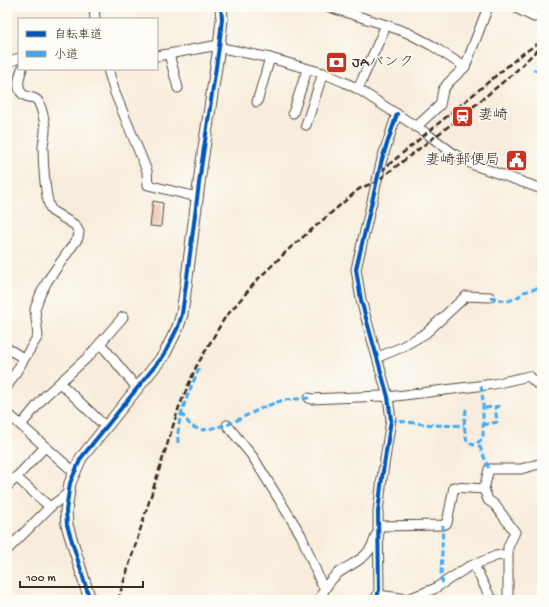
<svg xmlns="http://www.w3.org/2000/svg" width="549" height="607" font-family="'Gochi Hand','Klee One',sans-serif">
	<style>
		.building { fill: #e2b090 }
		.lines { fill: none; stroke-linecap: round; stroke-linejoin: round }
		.minor-casing { stroke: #57473a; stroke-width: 11 }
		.tertiary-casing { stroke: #57473a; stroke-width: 13 }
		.minor { stroke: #fff; stroke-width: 9 }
		.tertiary { stroke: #fff; stroke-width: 11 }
		.rail { stroke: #3b2a1e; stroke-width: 2.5; stroke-dasharray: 6 3; stroke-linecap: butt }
		.quiet { stroke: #3fa9f5; stroke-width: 3; stroke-dasharray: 6 3; stroke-linecap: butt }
		.cycleway-casing { stroke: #fdfcf7; stroke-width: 6 }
		.cycleway { stroke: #0057b8; stroke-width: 4 }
		.labels { text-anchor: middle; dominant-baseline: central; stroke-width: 3; stroke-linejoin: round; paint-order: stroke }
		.poi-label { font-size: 15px; fill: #3b2a1e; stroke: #fdfcf7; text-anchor: start }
	</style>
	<rect width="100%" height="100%" fill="#fdfcf7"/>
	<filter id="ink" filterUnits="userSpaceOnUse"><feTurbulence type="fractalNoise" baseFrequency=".025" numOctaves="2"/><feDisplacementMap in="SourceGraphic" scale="8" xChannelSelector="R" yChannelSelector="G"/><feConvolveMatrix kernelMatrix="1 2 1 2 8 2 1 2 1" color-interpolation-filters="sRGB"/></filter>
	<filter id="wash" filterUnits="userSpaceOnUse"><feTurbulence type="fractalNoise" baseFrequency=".012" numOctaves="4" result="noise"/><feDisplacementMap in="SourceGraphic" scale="16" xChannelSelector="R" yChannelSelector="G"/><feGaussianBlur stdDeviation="0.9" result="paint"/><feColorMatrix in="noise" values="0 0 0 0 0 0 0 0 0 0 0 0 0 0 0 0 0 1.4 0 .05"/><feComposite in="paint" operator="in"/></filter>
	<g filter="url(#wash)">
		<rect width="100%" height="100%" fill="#f8eddc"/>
		<g id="blocks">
			<polygon class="building" points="153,201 163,203 161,227 150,226"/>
		</g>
	</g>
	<g filter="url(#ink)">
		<use href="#blocks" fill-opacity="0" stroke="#57473a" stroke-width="1"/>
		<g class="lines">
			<defs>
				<g id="minor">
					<polyline points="94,7 95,19"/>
					<polyline points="329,7 386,25 358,89"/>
					<polyline points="514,7 534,17"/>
					<polyline points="386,25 408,33 431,45 465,67"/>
					<polyline points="169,54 178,88"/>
					<polyline points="157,56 213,46 270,58 323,73 344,82 358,89 426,133 454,154 474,165 542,189"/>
					<polyline points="7,63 19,58"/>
					<polyline points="108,69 115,93 147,171 148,185 197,197"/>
					<polyline points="257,102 270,58"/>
					<polyline points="293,113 307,70"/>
					<polyline points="306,125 323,73"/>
					<polyline points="416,127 440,105 443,90 448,83 465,67 488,7"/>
					<polyline points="100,343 137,388"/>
					<polyline points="7,348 23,358"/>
					<polyline points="378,357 400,348 426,333 466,296 490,297"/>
					<polyline points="60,383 106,427"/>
					<path d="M7,387L38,336L35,309L40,295L48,280L78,238L79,232L75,225L52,211C45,202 43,161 43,148C43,141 46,133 45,126C44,118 42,110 39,103C36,96 31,99 26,96C15,92 19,77 22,69"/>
					<polyline points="309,398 311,399 382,396 388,397 494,384 529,376 536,383 542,383"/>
					<polyline points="7,413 74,472"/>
					<polyline points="21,425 45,396 89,356 123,317"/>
					<polyline points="227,425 253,457 301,535 321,583 325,588"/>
					<polyline points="16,477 50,507"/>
					<polyline points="7,487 45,447"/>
					<polyline points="484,489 488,500 495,505 515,532 508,547 508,600"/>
					<polyline points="378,526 443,525 447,523 454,487 484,489 489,469 521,469 542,463"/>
					<polyline points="7,550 50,507 67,494"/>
					<polyline points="474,565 490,597 492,600 495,600"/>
					<polyline points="378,595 408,599 434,589 468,567 496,556 508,554"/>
					<path d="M319,600C323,591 329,581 337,574C355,561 370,559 376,535"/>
					<polyline points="376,600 379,590 378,512 382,478 391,420 388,397 361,300 356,269 382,159 397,114"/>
				</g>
				<polyline id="tertiary" points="90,600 67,525 66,511 70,483 81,458 164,355 178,327 182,314 186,285 201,168 219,47 222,19 221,7"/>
			</defs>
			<use href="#minor" class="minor-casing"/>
			<use href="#tertiary" class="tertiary-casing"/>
			<use href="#minor" class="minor"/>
			<use href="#tertiary" class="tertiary"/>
			<g class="rail">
				<polyline points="381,171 521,55 537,44"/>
				<polyline points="118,600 179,407 196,367 224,319 258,279 289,249 359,189 377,181 462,116 515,72 542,45"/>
			</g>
			<g class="quiet">
				<polyline points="533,70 542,71"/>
				<polyline points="490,297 501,300 509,301 518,297 524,292 542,287"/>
				<polyline points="481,386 483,401 483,439 478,442 489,469"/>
				<polyline points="485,408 501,406"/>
				<polyline points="466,409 464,425 467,442 474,445 479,445"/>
				<polyline points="181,413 191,426 198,429 203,430 227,425 264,407 283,400 309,398"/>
				<path d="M391,420C416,423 440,427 464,425"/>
				<polyline points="483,425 497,422 495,407"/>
				<path d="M178,443C176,416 190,391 200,366"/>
				<polyline points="443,583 441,578 443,525"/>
			</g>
			<defs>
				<g id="cycleway">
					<polyline points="90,600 67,525 66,511 70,483 81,458 164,355 178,327 182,314 186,285 201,168 219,47 222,19 221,7"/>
					<polyline points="376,600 379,590 378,512 382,478 391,420 388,397 361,300 356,269 382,159 397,114"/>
				</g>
			</defs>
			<use href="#cycleway" class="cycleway-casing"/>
			<use href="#cycleway" class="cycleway"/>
		</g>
	</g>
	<defs>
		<symbol id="bank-square" viewBox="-11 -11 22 22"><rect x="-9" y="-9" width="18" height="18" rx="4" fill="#c8321e" stroke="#fdfcf7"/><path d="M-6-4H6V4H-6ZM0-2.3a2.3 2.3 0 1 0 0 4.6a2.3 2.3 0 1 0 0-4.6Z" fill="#fff"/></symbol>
		<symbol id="station-square" viewBox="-11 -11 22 22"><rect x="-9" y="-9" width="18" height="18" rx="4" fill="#c8321e" stroke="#fdfcf7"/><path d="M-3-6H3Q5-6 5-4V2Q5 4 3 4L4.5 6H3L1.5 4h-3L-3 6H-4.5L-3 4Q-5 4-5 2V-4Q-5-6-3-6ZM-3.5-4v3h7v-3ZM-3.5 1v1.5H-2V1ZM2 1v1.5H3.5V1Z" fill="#fff"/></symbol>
		<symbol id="civic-square" viewBox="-11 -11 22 22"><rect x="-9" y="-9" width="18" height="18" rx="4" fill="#c8321e" stroke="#fdfcf7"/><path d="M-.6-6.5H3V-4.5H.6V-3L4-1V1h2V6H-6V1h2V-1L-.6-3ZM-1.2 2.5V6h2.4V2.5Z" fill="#fff"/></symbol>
	</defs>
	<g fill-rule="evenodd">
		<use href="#bank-square" x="324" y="50" width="25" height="25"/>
		<use href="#station-square" x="450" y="104" width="25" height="25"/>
		<use href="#civic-square" x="504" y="148" width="25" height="25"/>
	</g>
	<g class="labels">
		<g class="poi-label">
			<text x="352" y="63">JAバンク</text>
			<text x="478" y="116">妻崎</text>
			<text x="500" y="161" text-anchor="end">妻崎郵便局</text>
		</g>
	</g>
	<rect width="549" height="607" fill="none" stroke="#fdfcf7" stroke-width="24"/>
	<rect x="18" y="18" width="140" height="52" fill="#fdfcf7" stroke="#afa8a0"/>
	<rect x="26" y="31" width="20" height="6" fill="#0057b8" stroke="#afa8a0"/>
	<text x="54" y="38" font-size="12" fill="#3b2a1e">自転車道</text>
	<rect x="26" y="51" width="20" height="6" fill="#3fa9f5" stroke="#afa8a0"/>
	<text x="54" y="58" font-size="12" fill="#3b2a1e">小道</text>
	<path d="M20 581v6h123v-6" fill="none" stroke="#3b2a1e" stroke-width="2"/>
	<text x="26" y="581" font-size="12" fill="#3b2a1e" stroke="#fdfcf7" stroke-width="3" paint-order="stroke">100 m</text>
</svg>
